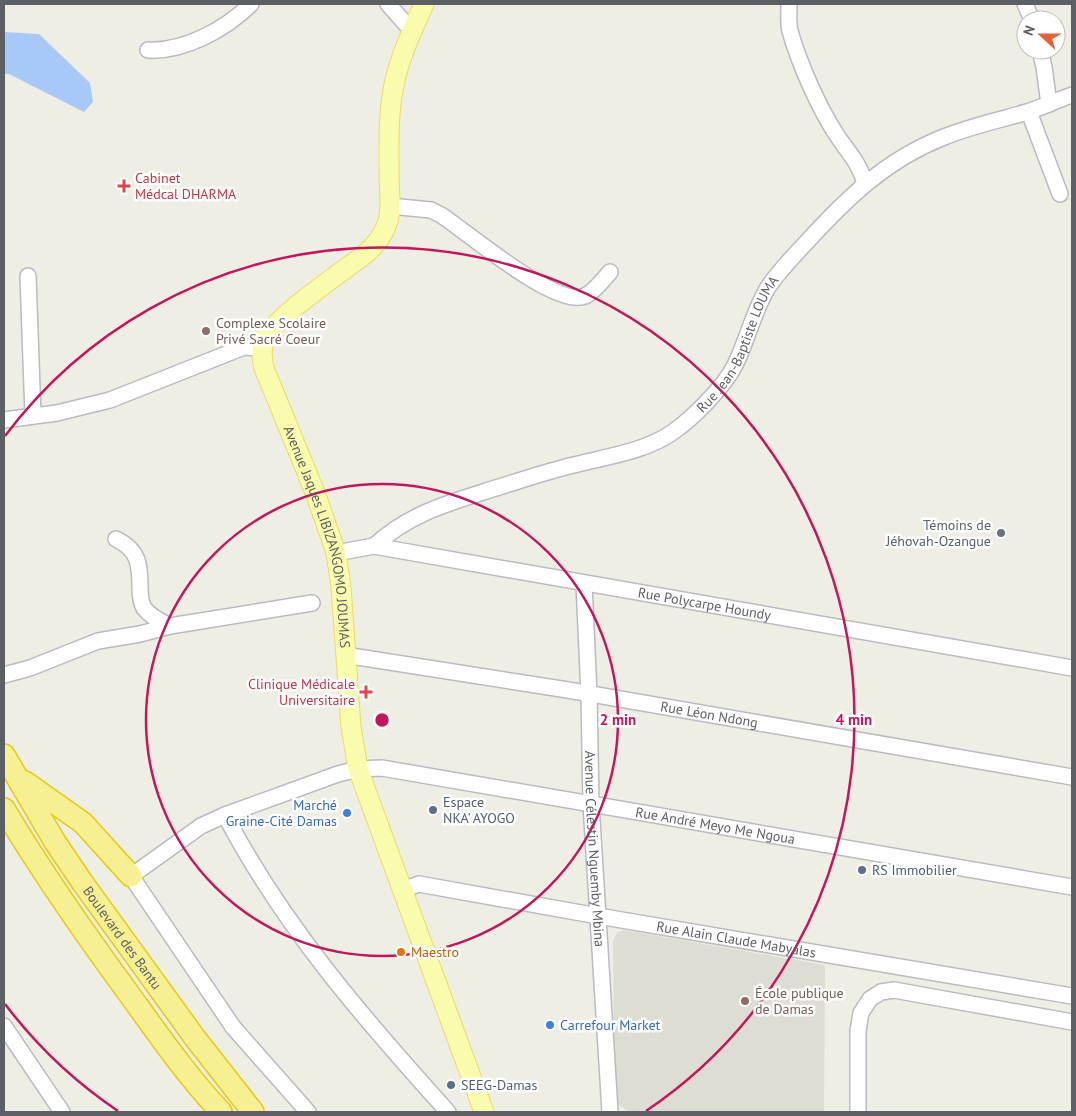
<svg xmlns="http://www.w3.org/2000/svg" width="1076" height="1116" font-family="'PT Sans',sans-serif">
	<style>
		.education { fill: #deddd3 }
		.water { fill: #a8c8fa }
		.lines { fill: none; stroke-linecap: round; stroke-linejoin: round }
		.minor-casing { stroke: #b9bbc0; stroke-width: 18 }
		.major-casing { stroke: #eadd62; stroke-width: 21 }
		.highway-casing { stroke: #e7ca0c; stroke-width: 24 }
		.minor { stroke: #fff; stroke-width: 15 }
		.major { stroke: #f9fbad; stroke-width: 19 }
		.highway { stroke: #f7f093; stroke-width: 21 }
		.ring { fill: none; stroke: #c2185b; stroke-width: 2.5 }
		.health-dot { fill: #e0444e; stroke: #fff; stroke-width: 2 }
		.education-dot { fill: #8d6e63; stroke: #fff; stroke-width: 2 }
		.worship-dot { fill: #6b7280; stroke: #fff; stroke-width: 2 }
		.service-dot { fill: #5c6f8a; stroke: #fff; stroke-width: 2 }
		.shop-dot { fill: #3f7fe0; stroke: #fff; stroke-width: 2 }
		.food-dot { fill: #e8710a; stroke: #fff; stroke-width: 2 }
		.labels { text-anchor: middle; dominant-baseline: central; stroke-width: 5; stroke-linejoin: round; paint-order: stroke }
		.health-label { font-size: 14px; fill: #be3a42; stroke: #fff; text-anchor: start }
		.education-label { font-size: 14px; fill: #785e54; stroke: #fff; text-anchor: start }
		.street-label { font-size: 14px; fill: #5c5f64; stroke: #fff }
		.worship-label { font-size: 14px; fill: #5b616d; stroke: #fff; text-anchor: end }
		.service-label { font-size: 14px; fill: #4e5e75; stroke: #fff; text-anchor: start }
		.shop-label { font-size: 14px; fill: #366cbe; stroke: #fff; text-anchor: end }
		.food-label { font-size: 14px; fill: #c56008; stroke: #fff; text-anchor: start }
		.centre { fill: #c2185b; stroke: #fff; stroke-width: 2.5 }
		.ring-label { font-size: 15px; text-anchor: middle; font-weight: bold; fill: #c2185b; stroke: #fff; stroke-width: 5; stroke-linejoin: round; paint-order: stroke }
	</style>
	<rect width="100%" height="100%" fill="#eeeee5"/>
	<polygon class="education" points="624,930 825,965 824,1112 629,1112 615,1102 613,941 617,933"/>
	<polygon class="water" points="4,32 39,34 90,83 93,102 84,112 9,74 4,74"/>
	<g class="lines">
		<defs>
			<g id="minor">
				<polyline points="388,4 412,31"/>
				<path d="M789,4C789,12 788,23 790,31C799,63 818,106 836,134C847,151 860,163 865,184"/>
				<polyline points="1025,4 1032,20"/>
				<path d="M148,50C184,52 226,29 251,4"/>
				<polyline points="1040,50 1044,67 1049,104"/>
				<polyline points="1029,112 1060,194"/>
				<path d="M390,206L431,210L441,215C467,232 557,309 585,296C594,292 603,280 610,272"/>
				<polyline points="28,276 33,416"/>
				<polyline points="4,420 57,413 110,400 244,347 263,348"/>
				<path d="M116,539C139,550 140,565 140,588C140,594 141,603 144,608C150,616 161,622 170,626"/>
				<path id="s1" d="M374,546C411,512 452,502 499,487C525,479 551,470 578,464C610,456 646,451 673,432C693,418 724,387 735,365C747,341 753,313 767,289C777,273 791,259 804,245C845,200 885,160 944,137C971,126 1000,120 1027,112C1043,107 1057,100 1072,95"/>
				<path id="s2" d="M336,553L374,546L1072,668"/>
				<path id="s3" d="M584,584L589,694L591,804L610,1112"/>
				<path id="s4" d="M345,655L568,690L1072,777"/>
				<polyline points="4,675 30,668 98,641 140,634 170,626 312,603"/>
				<path d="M225,815C283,926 365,1020 448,1112"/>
				<path id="s5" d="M402,890L419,884L598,916L1072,996"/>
				<polyline points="4,1026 62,1112"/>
				<path id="s6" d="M308,1112L233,1027L131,876L201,826L225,815L338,774L358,769L382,768L1072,887"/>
				<polyline points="858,1112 858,1031 861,1013 870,999 881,992 894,990 1072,1022"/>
			</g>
			<g id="major">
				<path id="s7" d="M424,4C412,31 398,60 393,90C388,118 389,147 389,175C389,190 392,207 388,221C384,235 375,246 364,255C342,272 273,318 264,341C261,350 262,359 264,368L316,495L336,553L341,587L351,727L358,769L484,1112"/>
			</g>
			<g id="highway">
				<path id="s8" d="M4,755L55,842L82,882L195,1038L253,1112"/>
				<polyline points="25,782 83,823 131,876"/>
				<path d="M4,809C43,874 87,937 132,998C160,1037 188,1077 221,1112"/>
			</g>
		</defs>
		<use href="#minor" class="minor-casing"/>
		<use href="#major" class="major-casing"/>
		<use href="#highway" class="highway-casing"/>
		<use href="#minor" class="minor"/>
		<use href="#major" class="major"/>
		<use href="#highway" class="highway"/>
	</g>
	<g class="ring">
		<circle cx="382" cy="720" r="236"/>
		<path d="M118 1111A472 472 0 0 1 5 1004M5 436A472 472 0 1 1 646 1111"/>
	</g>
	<g class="health-dot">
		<path d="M121.5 178.5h5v5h5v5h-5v5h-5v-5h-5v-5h5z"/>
		<path d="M363.5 684.5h5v5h5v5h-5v5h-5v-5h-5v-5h5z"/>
	</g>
	<g class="education-dot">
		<circle cx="206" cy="331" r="5"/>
		<circle cx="745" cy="1001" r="5"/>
	</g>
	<circle class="worship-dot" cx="1001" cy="533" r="5"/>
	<g class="service-dot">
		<circle cx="433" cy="810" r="5"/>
		<circle cx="862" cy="870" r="5"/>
		<circle cx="451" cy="1085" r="5"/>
	</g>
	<g class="shop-dot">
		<circle cx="347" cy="813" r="5"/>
		<circle cx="550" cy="1025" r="5"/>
	</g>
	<circle class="food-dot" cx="401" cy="952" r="5"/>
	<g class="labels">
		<g class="health-label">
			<text x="135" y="178">Cabinet<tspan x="135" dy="16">Médcal DHARMA</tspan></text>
			<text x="355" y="684" text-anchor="end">Clinique Médicale<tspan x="355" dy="16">Universitaire</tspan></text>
		</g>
		<g class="education-label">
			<text x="216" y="323">Complexe Scolaire<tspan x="216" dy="16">Privé Sacré Coeur</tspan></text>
			<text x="755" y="993">École publique<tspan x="755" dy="16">de Damas</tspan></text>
		</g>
		<g class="street-label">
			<text stroke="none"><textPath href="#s1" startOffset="434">Rue Jean-Baptiste LOUMA</textPath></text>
			<text stroke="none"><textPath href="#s7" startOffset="604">Avenue Jaques LIBIZANGOMO JOUMAS</textPath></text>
			<text stroke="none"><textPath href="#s2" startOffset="374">Rue Polycarpe Houndy</textPath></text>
			<text stroke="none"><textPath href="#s4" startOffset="369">Rue Léon Ndong</textPath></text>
			<text stroke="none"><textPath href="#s6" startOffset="911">Rue André Meyo Me Ngoua</textPath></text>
			<text stroke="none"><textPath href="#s3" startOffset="265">Avenue Célestin Nguemby Mbina</textPath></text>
			<text stroke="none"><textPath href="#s8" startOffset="218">Boulevard des Bantu</textPath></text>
			<text stroke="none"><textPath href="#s5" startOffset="340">Rue Alain Claude Mabyalas</textPath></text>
		</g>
		<g class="worship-label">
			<text x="991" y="525">Témoins de<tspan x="991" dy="16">Jéhovah-Ozangue</tspan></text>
		</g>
		<g class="service-label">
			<text x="443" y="802">Espace<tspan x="443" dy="16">NKA' AYOGO</tspan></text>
			<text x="872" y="870">RS Immobilier</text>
			<text x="461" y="1085">SEEG-Damas</text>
		</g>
		<g class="shop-label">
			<text x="337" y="805">Marché<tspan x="337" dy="16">Graine-Cité Damas</tspan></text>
			<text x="560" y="1025" text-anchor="start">Carrefour Market</text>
		</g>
		<g class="food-label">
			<text x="411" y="952">Maestro</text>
		</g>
	</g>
	<circle cx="382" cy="720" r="8" class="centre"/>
	<g class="ring-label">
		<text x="618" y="725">2 min</text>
		<text x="854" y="725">4 min</text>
	</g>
	<rect width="1076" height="1116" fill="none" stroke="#5c5f64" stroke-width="10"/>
	<g transform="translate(1041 35) rotate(291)"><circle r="24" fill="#ffffff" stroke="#bebfc1"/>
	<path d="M0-4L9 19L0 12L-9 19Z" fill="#e06439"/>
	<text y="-8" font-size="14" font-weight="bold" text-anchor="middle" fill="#5c5f64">N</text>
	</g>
</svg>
